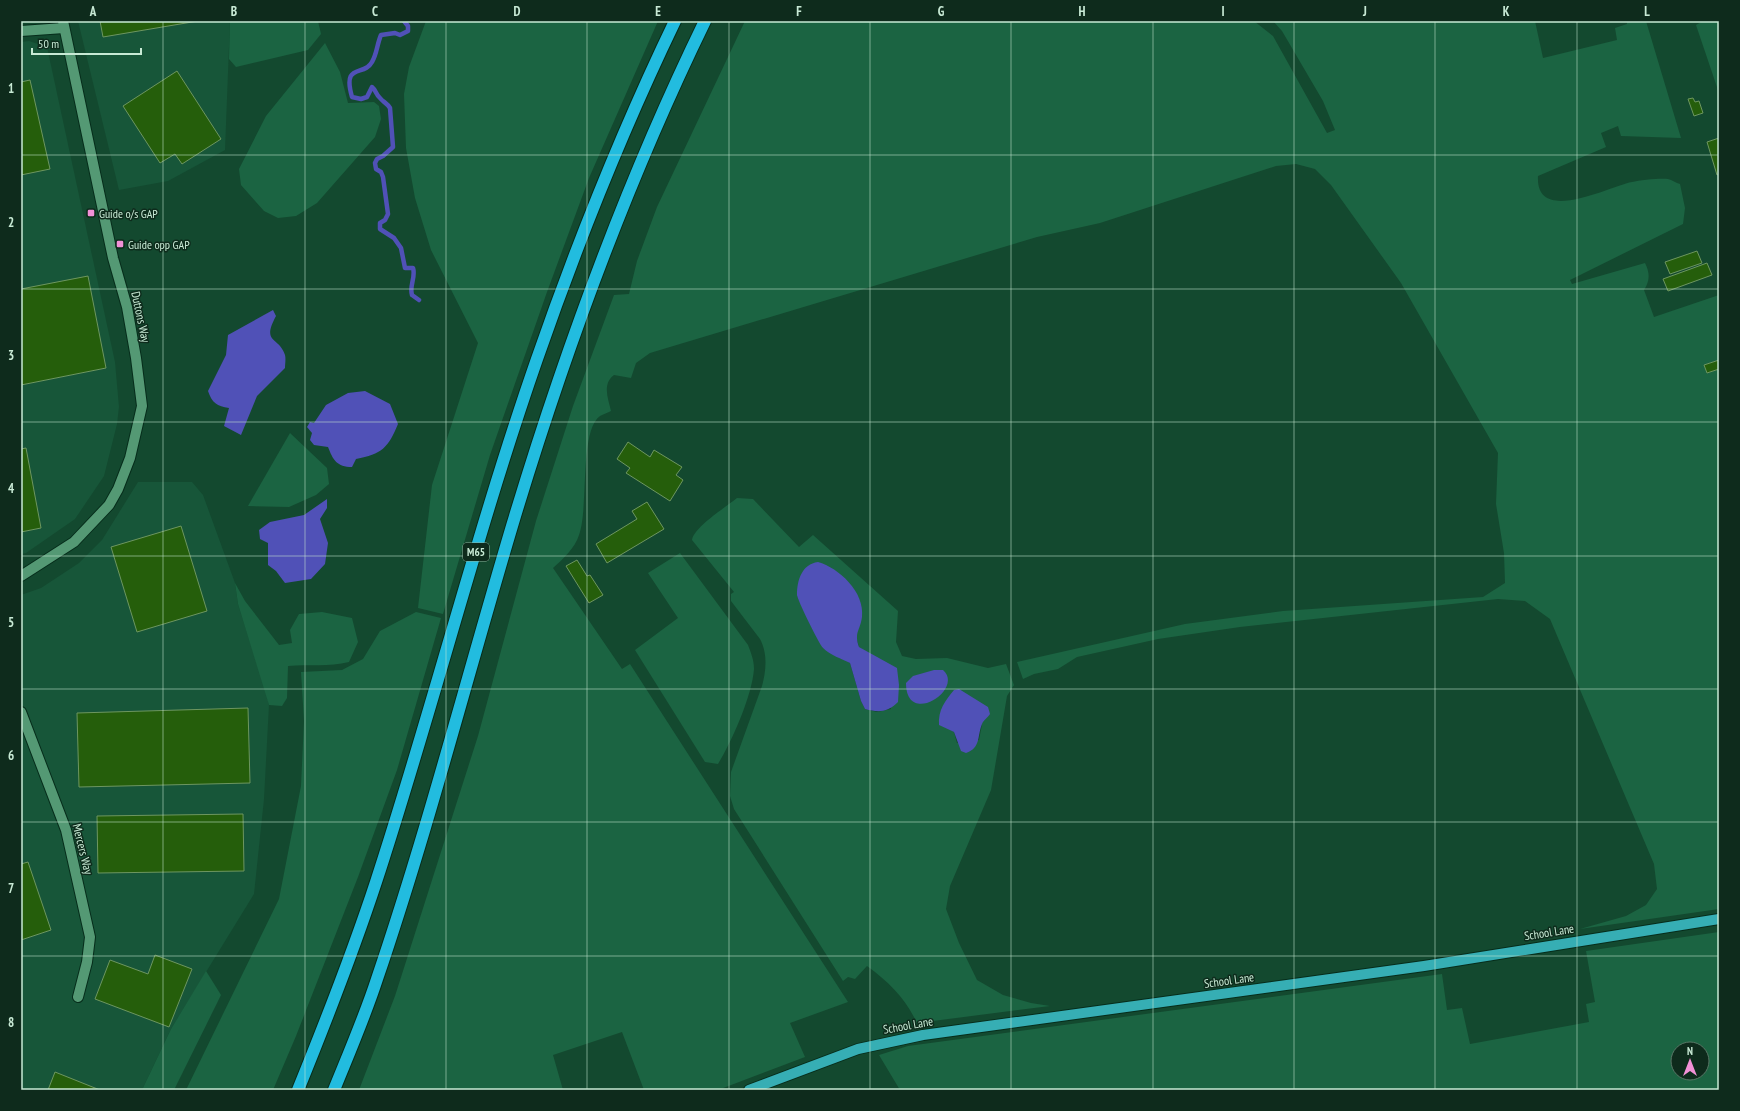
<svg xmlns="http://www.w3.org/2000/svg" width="1740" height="1111" font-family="'PT Sans Narrow',sans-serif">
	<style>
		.built { fill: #175639 }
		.green { fill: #1b6442; fill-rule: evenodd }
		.water { fill: #5051b7 }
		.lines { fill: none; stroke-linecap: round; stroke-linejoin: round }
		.stream { stroke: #5051b7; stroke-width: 4.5 }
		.building { fill: #255e0b; stroke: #6d9660 }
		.minor-casing { stroke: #062d1b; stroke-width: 12 }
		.major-casing { stroke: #062d1b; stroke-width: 12 }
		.highway-casing { stroke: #062d1b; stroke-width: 14 }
		.minor { stroke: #549974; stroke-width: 10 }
		.major { stroke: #36aeb4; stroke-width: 10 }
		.highway { stroke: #22bcdf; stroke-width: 12 }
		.grid { fill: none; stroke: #c8ead5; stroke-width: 1; stroke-opacity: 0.55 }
		.poi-dot { fill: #f291d7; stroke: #0e2b1c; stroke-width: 1.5 }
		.labels { text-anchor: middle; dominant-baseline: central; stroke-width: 3; stroke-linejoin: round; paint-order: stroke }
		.shield { fill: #0e2b1c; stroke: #90b19e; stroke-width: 1 }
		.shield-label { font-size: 11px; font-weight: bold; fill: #c8ead5 }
		.poi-label { font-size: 12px; fill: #c8ead5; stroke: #0e2b1c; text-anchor: start }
		.street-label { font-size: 12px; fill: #c8ead5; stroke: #0e2b1c }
		.neatline { fill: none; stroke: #c8ead5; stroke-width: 1.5 }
		.grid-label { font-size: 13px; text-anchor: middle; font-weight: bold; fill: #c8ead5 }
	</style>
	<rect width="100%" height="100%" fill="#13492f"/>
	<g class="built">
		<polygon points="78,21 230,21 225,150 168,181 119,190"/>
		<polygon points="29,41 47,47 115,362 119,407 117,424 104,476 75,519 26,553 21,554 21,42"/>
		<polygon points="138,482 192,482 203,495 235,583 238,604 267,695 269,705 264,799 254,894 171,1029 142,1090 21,1090 21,595 41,588 79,563 102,540"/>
	</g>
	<g class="green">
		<polygon points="230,21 318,21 321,34 308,50 236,67 229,59"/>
		<polygon points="426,21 658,21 589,178 547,292 490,455 443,614 418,608 432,485 478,343 431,250 415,198 406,148 404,94 409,67"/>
		<path d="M745,21H1254L1273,36L1327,133L1335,130L1323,101L1282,31L1273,21H1535L1543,58L1617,40L1615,28L1627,24V21H1646L1681,138L1621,136L1618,126L1601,133L1606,147L1538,176C1535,226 1610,186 1632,182C1640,180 1661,178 1668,179C1672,180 1676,183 1680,184L1685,208L1683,224L1570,280L1572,284L1645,263C1650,273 1650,281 1644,290L1654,317L1719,295V360L1704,365L1707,373L1719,369V909L1580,929L1626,916L1646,905L1657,889L1654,864L1550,619L1525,601L1498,599L1240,627L1158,639L1077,657L1058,669L1034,674L1023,679L1017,662L1185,624L1283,611L1483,597L1505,583L1504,553L1496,504L1498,453L1401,283L1331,185L1315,169L1296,164L1276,166L1100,223L1037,237L650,353L636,363L631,378L614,375C602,384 608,398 611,411C608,413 603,414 600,416C579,431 589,508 579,535C575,548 563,559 553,568L622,669L630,664L848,1002L790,1023L805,1057L718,1090H644L622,1032L553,1055L563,1090H359L395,996L478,736L536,521L573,406L614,295L629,294L637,261L657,207Z"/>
		<polygon points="1703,21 1719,21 1719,93 1696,25"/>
		<polygon points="325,43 340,72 348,103 374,102 379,106 381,119 375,137 317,203 296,216 278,218 264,211 241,185 239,169 266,116"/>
		<polygon points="290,433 327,468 329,484 316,495 289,507 248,506"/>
		<path d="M737,498L753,499L799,547L813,535L898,611L896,642L902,656L916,659L947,658L988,668L1006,664L1014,685L1007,696L991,790L950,886L946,909L959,943L977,980L1003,995L1031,1003L1050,1006L917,1023C905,998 890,983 867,966L855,979L848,977L843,981L734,809L730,796L731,772L762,686C766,671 768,654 760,639L731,601V594L734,592L692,540C694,527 726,507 737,498ZM797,596L858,597L862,615L856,636L859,647L874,657L891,709L877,712L865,709L861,701L850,663L823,648ZM939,724H982L979,740L957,743L954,732Z"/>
		<path d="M680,553L748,645C751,653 754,660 754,669C752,696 732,741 718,764L705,762L635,650L678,618L648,573Z"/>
		<path d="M235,583L245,601L279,645L292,643L290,630L299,614L322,612L352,618L358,642L349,662C329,667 308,664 288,666L287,698L282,706L269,705L238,604Z"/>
		<polygon points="416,612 441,618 397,770 358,877 296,1036 273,1090 186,1090 279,899 301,786 304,721 301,672 342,670 363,659 380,631"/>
		<path d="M1719,932V1090H900L879,1055L908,1046L1442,974L1447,1010L1462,1008L1470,1044L1589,1022L1586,1004L1595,1002L1586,951ZM1678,1049H1702V1073H1678Z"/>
		<polygon points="206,971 221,995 174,1090 142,1090 171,1029"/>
	</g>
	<g class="water">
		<path d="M273,310L276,316C261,344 279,336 285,355C286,359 285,364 285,368L257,396L241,435L224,426L229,408C217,406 212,403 208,391L226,355L228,335Z"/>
		<path d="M365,391L390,404L398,424C388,448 382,454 356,459L352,467C337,467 333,460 328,447L314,445L310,440L312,433L307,427L310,422L314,423L326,405L348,393Z"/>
		<polygon points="327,499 327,508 320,519 328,543 325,564 311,579 285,583 276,571 268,565 268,543 260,539 259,530 270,522 304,515"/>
		<path d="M818,562C839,568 865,592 862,617C860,631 854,632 859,647L897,668L899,685L898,702C888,712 879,713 865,709L861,701L850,663C842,659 830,655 823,648C819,644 797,599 797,595C797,580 802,564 818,562Z"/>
		<path d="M934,670H943C965,689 906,728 906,683L913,676Z"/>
		<path d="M959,689L988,707L990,714C988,717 983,721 982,724C977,736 981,748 966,753L961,751L954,732L939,725C938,710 945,701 954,690Z"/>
	</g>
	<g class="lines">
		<path class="stream" d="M404,21L408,26V31L400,35L395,33L381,35C377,44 377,54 372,62C364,77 342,62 352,97L361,99L367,97L372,87C376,90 376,95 380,98C383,102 387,103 390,108L393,147L383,156L377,159L375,163L376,169L381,172L383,177L388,214L385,220L380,223V229L394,238L401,248L405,268H413C416,277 409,286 412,295L419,300"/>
	</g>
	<g class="building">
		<polygon points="100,21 198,21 103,37"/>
		<polygon points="177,71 221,139 182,164 175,154 160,163 123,106"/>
		<polygon points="30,80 50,169 21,175 21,82"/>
		<polygon points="1693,98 1695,102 1699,101 1703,113 1694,116 1688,99"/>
		<polygon points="1719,138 1719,174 1717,175 1707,142"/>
		<polygon points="1697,251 1702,263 1670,274 1665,262"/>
		<polygon points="1707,263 1712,275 1668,291 1663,279"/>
		<polygon points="88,276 106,368 21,385 21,289"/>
		<polygon points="1719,360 1719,369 1707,373 1704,365"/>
		<polygon points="628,442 650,457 654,450 682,467 676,475 683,480 670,501 626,473 630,468 617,459"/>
		<polygon points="26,448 41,528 21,532 21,449"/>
		<polygon points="647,502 664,529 607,563 596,544 637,519 632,511"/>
		<polygon points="181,526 207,611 137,632 111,547"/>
		<polygon points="577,560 587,576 590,575 603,595 589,603 566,566"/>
		<polygon points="248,708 250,783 79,787 77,713"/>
		<polygon points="243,814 244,871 98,873 97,816"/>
		<polygon points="28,862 51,930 21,940 21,864"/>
		<polygon points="155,955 192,969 169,1027 95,999 110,960 148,974"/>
		<polygon points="55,1072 100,1090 48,1090"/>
	</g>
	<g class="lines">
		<defs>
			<g id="minor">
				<polyline points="21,31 64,28"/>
				<polyline points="21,576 74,542 109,505 118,489 130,458 142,406 136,358 127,307 113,258 63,21"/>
				<polyline points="21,712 66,830 90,937 87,962 78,997"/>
			</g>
			<polyline id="major" points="749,1090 858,1049 923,1035 1424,966 1719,919"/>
			<g id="highway">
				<path d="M298,1090C326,1021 353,952 376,882C433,708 477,531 537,359C577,244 622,131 675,21"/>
				<path d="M334,1090C349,1053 365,1016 377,979C428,829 467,677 512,526C564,353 626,183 705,21"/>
			</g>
		</defs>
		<use href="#minor" class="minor-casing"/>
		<use href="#major" class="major-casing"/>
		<use href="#highway" class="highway-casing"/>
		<use href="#minor" class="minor"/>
		<use href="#major" class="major"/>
		<use href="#highway" class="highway"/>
	</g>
	<path class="grid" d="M163,21V1090M305,21V1090M446,21V1090M587,21V1090M729,21V1090M870,21V1090M1011,21V1090M1153,21V1090M1294,21V1090M1435,21V1090M1577,21V1090M21,155H1719M21,289H1719M21,422H1719M21,556H1719M21,689H1719M21,822H1719M21,956H1719"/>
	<g class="poi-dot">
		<rect x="87" y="209" width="8" height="8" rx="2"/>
		<rect x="116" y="240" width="8" height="8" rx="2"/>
	</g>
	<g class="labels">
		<rect class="shield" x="463" y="543" width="26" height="18" rx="3"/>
		<g class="shield-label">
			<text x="476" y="552">M65</text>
		</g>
		<g class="poi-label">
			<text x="99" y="213">Guide o/s GAP</text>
			<text x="128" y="244">Guide opp GAP</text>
		</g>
		<g class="street-label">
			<text transform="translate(141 317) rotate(78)">Duttons Way</text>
			<text transform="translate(83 849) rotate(76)">Mercers Way</text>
			<text transform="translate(1549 932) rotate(-9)">School Lane</text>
			<text transform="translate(1229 980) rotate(-8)">School Lane</text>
			<text transform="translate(908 1025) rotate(-10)">School Lane</text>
		</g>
	</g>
	<rect width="1740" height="1111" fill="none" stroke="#0e2b1c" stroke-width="44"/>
	<g transform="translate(1690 1061)"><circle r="19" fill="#0e2b1c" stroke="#587766"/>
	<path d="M0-3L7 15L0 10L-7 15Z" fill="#f291d7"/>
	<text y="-6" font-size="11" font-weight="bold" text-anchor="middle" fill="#c8ead5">N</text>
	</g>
	<path d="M32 48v6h109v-6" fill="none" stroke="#c8ead5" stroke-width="2"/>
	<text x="38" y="48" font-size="12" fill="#c8ead5" stroke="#0e2b1c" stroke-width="3" paint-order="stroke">50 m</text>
	<rect x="22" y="22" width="1696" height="1067" class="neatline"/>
	<g class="grid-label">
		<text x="93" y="16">A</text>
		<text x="234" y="16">B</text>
		<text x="375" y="16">C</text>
		<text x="517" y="16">D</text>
		<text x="658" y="16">E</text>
		<text x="799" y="16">F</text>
		<text x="941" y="16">G</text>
		<text x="1082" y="16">H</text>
		<text x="1223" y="16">I</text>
		<text x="1365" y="16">J</text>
		<text x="1506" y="16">K</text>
		<text x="1647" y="16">L</text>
		<text x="11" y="93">1</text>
		<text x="11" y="227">2</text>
		<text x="11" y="360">3</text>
		<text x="11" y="493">4</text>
		<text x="11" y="627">5</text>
		<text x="11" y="760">6</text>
		<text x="11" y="893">7</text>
		<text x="11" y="1027">8</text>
	</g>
</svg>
